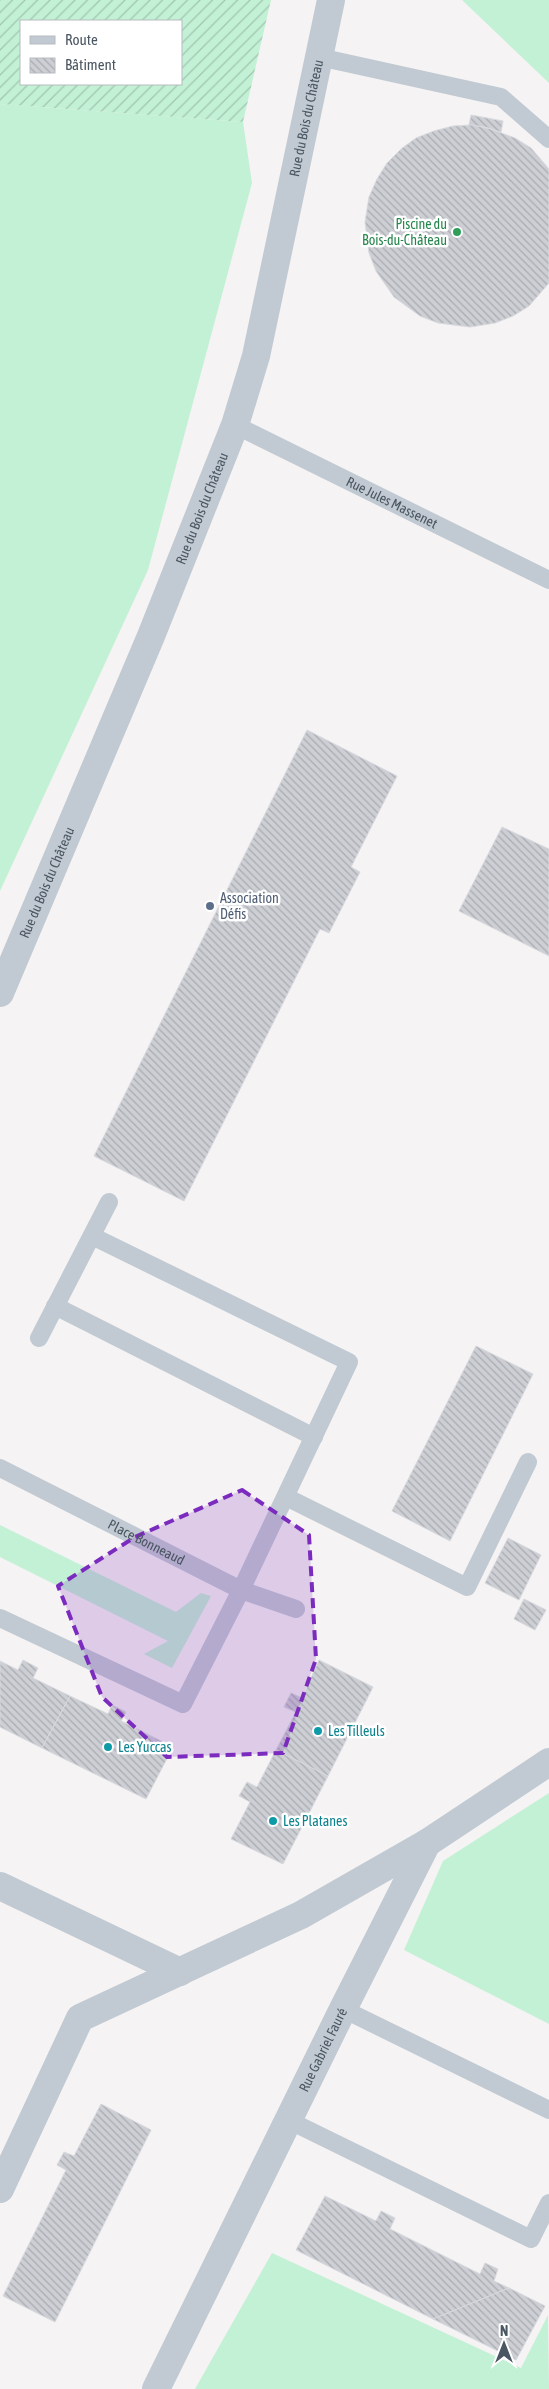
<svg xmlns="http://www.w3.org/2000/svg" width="549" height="2389" font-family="'Asap Condensed',sans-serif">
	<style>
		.grass { fill: #c3f1d5 }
		.garden { fill: url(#garden-furrows); fill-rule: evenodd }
		.building { fill: url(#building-back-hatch); stroke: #d7d9de }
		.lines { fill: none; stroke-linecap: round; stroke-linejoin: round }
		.service { stroke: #c1cad2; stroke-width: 18 }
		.minor { stroke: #c1cad2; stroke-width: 28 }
		.tertiary { stroke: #c1cad2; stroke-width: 28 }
		.marked { fill: #7b2cbf; fill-opacity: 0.2; stroke: #7b2cbf; stroke-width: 4; stroke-dasharray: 10 6; stroke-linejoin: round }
		.leisure-dot { fill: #2e9e5b; stroke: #fff; stroke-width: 2 }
		.service-dot { fill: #5c6f8a; stroke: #fff; stroke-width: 2 }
		.culture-dot { fill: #0f9aa8; stroke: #fff; stroke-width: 2 }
		.labels { text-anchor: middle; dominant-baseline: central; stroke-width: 5; stroke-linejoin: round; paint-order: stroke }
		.street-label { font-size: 14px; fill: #4a5661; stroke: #fff }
		.leisure-label { font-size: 14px; fill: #27864d; stroke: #fff; text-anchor: end }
		.service-label { font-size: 14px; fill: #4e5e75; stroke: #fff; text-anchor: start }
		.culture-label { font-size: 14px; fill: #0d838f; stroke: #fff; text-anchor: start }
	</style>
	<defs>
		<pattern id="garden-furrows" width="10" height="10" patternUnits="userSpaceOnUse" patternTransform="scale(1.25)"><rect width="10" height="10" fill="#c3f1d5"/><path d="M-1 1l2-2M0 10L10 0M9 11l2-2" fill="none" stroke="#a0c6b0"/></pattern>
		<pattern id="building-back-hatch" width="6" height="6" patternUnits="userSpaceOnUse" patternTransform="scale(1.25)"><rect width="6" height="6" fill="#cdcfd5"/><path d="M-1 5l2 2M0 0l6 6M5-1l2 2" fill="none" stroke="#a8abb0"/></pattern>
	</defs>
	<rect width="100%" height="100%" fill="#f5f3f3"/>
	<g class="grass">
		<polygon points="462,0 549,0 549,83"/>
		<polygon points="0,104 243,122 252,183 148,570 0,891"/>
		<polygon points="0,1525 176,1612 201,1593 211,1596 172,1668 144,1654 168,1641 0,1557"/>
		<polygon points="549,1793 549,2024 404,1950 443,1861"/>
		<polygon points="272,2253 521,2368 548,2315 549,2389 195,2389"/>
	</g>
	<path class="garden" d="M0,0H271L243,122L0,104ZM21,21H181V84H21Z"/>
	<g class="building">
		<polygon points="471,115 503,121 501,132 485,127 469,125"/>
		<polygon points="472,125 491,129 515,138 531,148 549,169 549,283 529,306 513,316 495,323 470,327 438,323 420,316 394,297 376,271 369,253 365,222 369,197 377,179 387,163 401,149 416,138 434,131 453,126"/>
		<polygon points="307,730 397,776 351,867 360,872 329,933 320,929 184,1201 94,1156"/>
		<polygon points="502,827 549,849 549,956 459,911"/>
		<polygon points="476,1346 533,1374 450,1541 392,1511"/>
		<polygon points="508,1538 541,1555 519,1600 485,1583"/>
		<polygon points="524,1599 546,1610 535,1630 514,1619"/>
		<polygon points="23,1660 38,1668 33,1678 70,1696 42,1748 0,1727 0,1661 18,1670"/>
		<polygon points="319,1660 373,1687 328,1776 276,1750 296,1712 284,1707 291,1693 302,1698"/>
		<polygon points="70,1696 108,1714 112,1705 126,1712 121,1721 173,1747 146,1799 42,1748"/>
		<polygon points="276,1750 328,1776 283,1864 231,1839 250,1802 239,1796 247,1782 257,1787"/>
		<polygon points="101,2104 151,2130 55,2322 3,2296 66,2170 57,2165 64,2152 74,2156"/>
		<polygon points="325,2196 376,2221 381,2211 395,2218 390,2229 480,2274 485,2263 498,2269 494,2281 509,2288 433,2319 296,2250"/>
		<polygon points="509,2288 545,2306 516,2360 433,2319"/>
	</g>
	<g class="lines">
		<g class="service">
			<polyline points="319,57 501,97 549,139"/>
			<path id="s1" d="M235,425L549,580"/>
			<polyline points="55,1306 314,1437"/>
			<polyline points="39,1338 109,1202"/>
			<path id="s2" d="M0,1468L241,1590L296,1609"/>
			<polyline points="286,1497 467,1587 528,1462"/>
			<polyline points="0,1618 183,1704 241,1590 349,1362 92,1236"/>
			<polyline points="343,2009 549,2110"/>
			<polyline points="288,2120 531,2239 549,2203"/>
		</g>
		<g class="minor">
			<polyline points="0,1886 180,1972"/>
			<polyline points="0,2189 80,2018 301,1915 427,1843"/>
			<path id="s3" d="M156,2389L343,2009L427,1843L549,1762"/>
		</g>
		<path class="tertiary" id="s4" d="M0,993L151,636L235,425L256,356L331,0"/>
	</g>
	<path class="marked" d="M242,1490L309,1535L316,1659L283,1753L167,1757L102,1697L58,1586L135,1537Z"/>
	<circle class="leisure-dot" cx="457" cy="232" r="5"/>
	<circle class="service-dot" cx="210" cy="906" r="5"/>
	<g class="culture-dot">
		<circle cx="318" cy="1731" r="5"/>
		<circle cx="108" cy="1747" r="5"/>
		<circle cx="273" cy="1821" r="5"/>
	</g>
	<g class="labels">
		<g class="street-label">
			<text stroke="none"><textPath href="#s4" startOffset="930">Rue du Bois du Château</textPath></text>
			<text stroke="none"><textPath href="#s1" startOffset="175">Rue Jules Massenet</textPath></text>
			<text stroke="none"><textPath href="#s4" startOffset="525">Rue du Bois du Château</textPath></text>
			<text stroke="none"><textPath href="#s4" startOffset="120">Rue du Bois du Château</textPath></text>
			<text stroke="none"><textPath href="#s2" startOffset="164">Place Bonneaud</textPath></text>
			<text stroke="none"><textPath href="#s3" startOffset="378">Rue Gabriel Fauré</textPath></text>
		</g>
		<g class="leisure-label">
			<text x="447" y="224">Piscine du<tspan x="447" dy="16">Bois-du-Château</tspan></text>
		</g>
		<g class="service-label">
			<text x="220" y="898">Association<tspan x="220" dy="16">Défis</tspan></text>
		</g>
		<g class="culture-label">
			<text x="328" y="1731">Les Tilleuls</text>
			<text x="118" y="1747">Les Yuccas</text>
			<text x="283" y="1821">Les Platanes</text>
		</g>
	</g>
	<rect x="20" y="20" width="162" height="65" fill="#ffffff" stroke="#b7bbc0"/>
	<rect x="30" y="36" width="25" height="8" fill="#c1cad2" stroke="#b7bbc0"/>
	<text x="65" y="45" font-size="15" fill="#4a5661">Route</text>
	<rect x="30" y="58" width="25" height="15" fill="url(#building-back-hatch)" stroke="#b7bbc0"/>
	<text x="65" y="70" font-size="15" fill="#4a5661">Bâtiment</text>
	<g transform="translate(504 2344)" stroke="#ffffff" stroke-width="4" paint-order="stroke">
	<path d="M0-4L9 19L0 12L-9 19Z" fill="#4a5661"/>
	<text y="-8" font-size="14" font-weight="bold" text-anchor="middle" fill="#4a5661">N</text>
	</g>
</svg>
